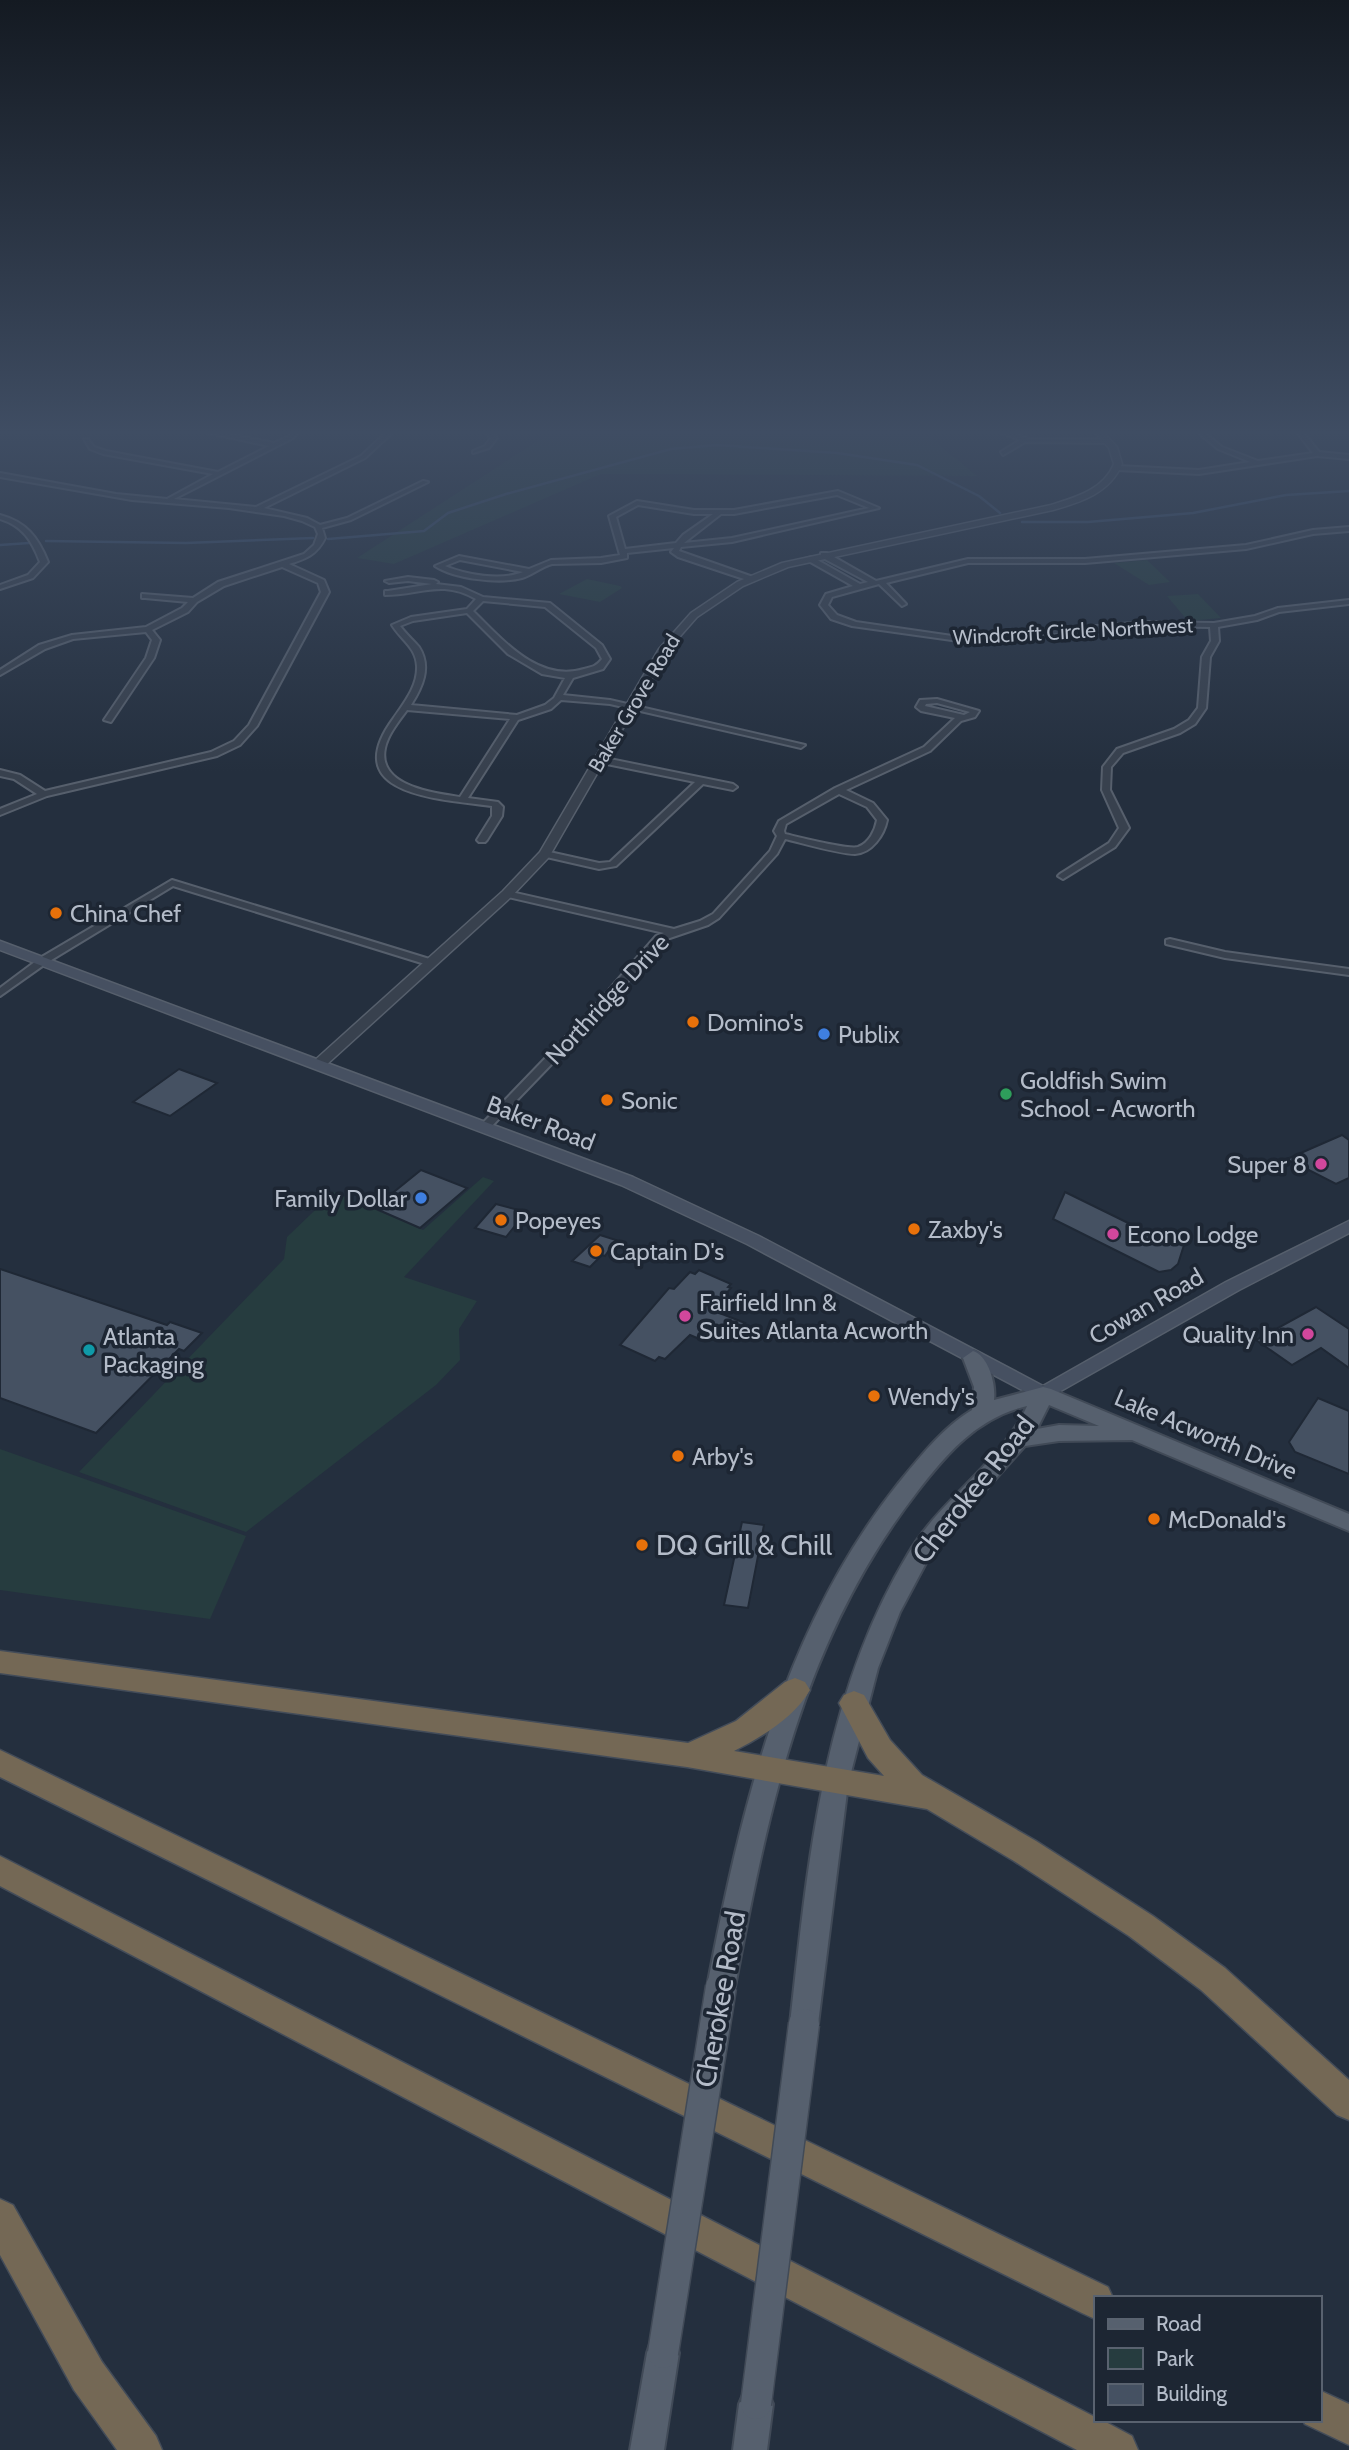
<svg xmlns="http://www.w3.org/2000/svg" width="1349" height="2450" font-family="Cabin,sans-serif">
	<style>
		.green { fill: #263c3f }
		.lines { fill: none; stroke-linecap: round; stroke-linejoin: round }
		.stream { stroke: #394c67; stroke-width: 2.5 }
		.building { fill: #455162; stroke: #1f2835; stroke-width: 2 }
		.minor-casing { stroke: #565f6c; stroke-width: 4 }
		.tertiary-casing { stroke: #565f6c; stroke-width: 3 }
		.secondary-casing { stroke: #565f6c; stroke-width: 3 }
		.primary-casing { stroke: #414a57; stroke-width: 4 }
		.motorway-casing { stroke: #434c59; stroke-width: 3 }
		.minor { fill: #38414e; fill-rule: evenodd }
		.tertiary { fill: #38414e; fill-rule: evenodd }
		.secondary { fill: #465061; fill-rule: evenodd }
		.primary { fill: #56606e; fill-rule: evenodd }
		.motorway { fill: #746855; fill-rule: evenodd }
		.primary-bridge-casing { stroke: #414a57; stroke-width: 33; stroke-linecap: butt }
		.primary-bridge { stroke: #56606e; stroke-width: 30 }
		.food-dot { fill: #e8710a; stroke: #1d2633; stroke-width: 2.5 }
		.shop-dot { fill: #3f7fe0; stroke: #1d2633; stroke-width: 2.5 }
		.leisure-dot { fill: #2e9e5b; stroke: #1d2633; stroke-width: 2.5 }
		.hotel-dot { fill: #d1479c; stroke: #1d2633; stroke-width: 2.5 }
		.culture-dot { fill: #0f9aa8; stroke: #1d2633; stroke-width: 2.5 }
		.labels { text-anchor: middle; dominant-baseline: central; stroke-width: 7; stroke-linejoin: round; paint-order: stroke }
		.far-street-label { font-size: 21px; fill: #b4bcc9; stroke: #1d2633 }
		.poi-label { font-size: 24px; fill: #b4bcc9; stroke: #1d2633; text-anchor: start }
		.street-label { font-size: 24px; fill: #b4bcc9; stroke: #1d2633 }
		.near-street-label { font-size: 28px; fill: #b4bcc9; stroke: #1d2633 }
		.near-poi-label { font-size: 28px; fill: #b4bcc9; stroke: #1d2633; text-anchor: start }
	</style>
	<rect width="100%" height="100%" fill="#242f3e"/>
	<g class="green">
		<polygon points="556,429 818,429 928,436 977,476 601,474 394,564 357,558"/>
		<polygon points="1147,560 1170,582 1149,585 1114,563"/>
		<polygon points="587,579 620,586 622,588 600,602 559,594"/>
		<polygon points="1198,594 1221,618 1188,621 1167,596"/>
		<polygon points="483,1177 494,1181 404,1277 477,1301 459,1329 460,1360 436,1385 246,1532 79,1472 284,1259 287,1237 334,1192 423,1230"/>
		<polygon points="0,1449 246,1536 210,1619 0,1590"/>
	</g>
	<g class="lines">
		<g class="stream">
			<polyline points="1022,522 1088,522 1193,513 1286,495 1349,491"/>
			<polyline points="328,539 424,531 448,513 506,494 671,449 717,445 837,453 917,465 979,496 1000,513"/>
			<polyline points="46,541 186,543 313,538"/>
			<polyline points="0,545 29,543"/>
		</g>
	</g>
	<g class="building">
		<polygon points="179,1069 217,1083 170,1116 133,1102"/>
		<polygon points="1342,1135 1349,1140 1349,1178 1336,1184 1309,1170 1305,1171 1287,1159"/>
		<polygon points="421,1170 467,1188 420,1228 374,1208"/>
		<polygon points="1065,1192 1171,1244 1175,1241 1184,1245 1178,1264 1171,1270 1159,1272 1053,1219"/>
		<polygon points="496,1204 526,1212 506,1237 475,1228"/>
		<polygon points="600,1235 616,1240 605,1256 602,1255 590,1267 572,1261"/>
		<polygon points="0,1269 167,1325 170,1322 202,1333 184,1351 179,1349 96,1433 0,1398"/>
		<polygon points="699,1270 731,1284 728,1287 731,1288 712,1310 745,1323 729,1340 705,1329 697,1338 690,1335 665,1359 659,1357 655,1361 620,1345 669,1288 674,1289 690,1272 695,1274"/>
		<polygon points="1316,1307 1349,1329 1349,1368 1321,1348 1292,1365 1256,1340"/>
		<polygon points="1318,1398 1349,1411 1349,1474 1295,1452 1289,1442"/>
		<polygon points="742,1522 764,1525 748,1608 724,1605"/>
	</g>
	<g class="lines">
		<defs>
			<g id="minor">
				<path d="M192,429H203L274,443L289,436L295,429H301L293,438L174,499L256,507L361,456L390,429H396L365,458L264,508L307,518L320,525L347,518L423,481L428,482L351,520L322,528L325,538C317,555 305,559 289,564L324,580L329,592L257,726L240,745L217,756L47,796L0,815V809L37,794L14,779L0,776V770L20,775L45,791L211,752L234,741L249,725L321,592L318,583L282,567L224,586L197,602L188,612L152,630L160,640L154,658L111,722L104,720L146,658L152,640L146,632L73,639L45,649L0,675V670L39,645L72,635L146,627L182,608L188,602L145,598H142V594L193,598L218,582L304,554L314,545L318,534L315,527L302,521L284,516L229,508L132,500L0,477V473L116,494L167,499L213,474L103,454L90,449L84,439H88L94,447L106,451L218,472L269,446Z"/>
				<polygon points="483,429 489,429 497,438 489,448 473,453 473,451 485,446 491,438"/>
				<polygon points="992,429 1000,429 1029,439 1107,439 1110,441 1107,443 1025,442 1003,455 1001,452 1020,440"/>
				<polygon points="1194,429 1200,429 1222,447 1258,461 1313,453 1297,432 1300,429 1307,429 1303,432 1319,452 1349,455 1349,459 1317,456 1199,474 1117,470 1114,468 1117,466 1199,470 1250,462 1218,449"/>
				<path d="M838,491L879,508L732,542L681,547L679,551L753,577V581H750L678,557L671,552L674,548L627,553V558L601,563L552,564C541,567 532,575 522,578C499,584 455,579 435,566L459,556L529,569L551,560L601,558L620,555L609,516L637,501L694,510H734ZM837,495L869,508L732,538L684,543L721,514H734ZM638,505L694,514H713L683,535L676,543L625,549L616,517ZM460,560L523,572C501,581 467,575 445,566Z"/>
				<path d="M0,515C26,522 38,537 48,562L33,578L0,589V585L28,575L40,562C32,541 23,526 0,519Z"/>
				<polygon points="1349,527 1349,531 1313,534 1246,549 1085,563 968,563 886,583 906,604 902,606 879,584 832,597 828,605 837,615 856,622 959,637 1146,622 1214,623 1255,616 1278,608 1349,600 1349,604 1279,612 1257,620 1218,627 1219,641 1210,657 1206,708 1195,724 1180,733 1123,753 1111,767 1110,790 1129,828 1115,847 1063,879 1058,876 1060,874 1109,843 1119,828 1102,790 1103,767 1117,749 1174,729 1189,720 1198,708 1202,657 1211,641 1210,627 1146,626 959,641 852,626 831,619 820,605 826,594 853,586 805,559 812,557 860,584 868,582 821,557 821,553 827,553 876,581 968,559 1085,559 1246,545 1313,530"/>
				<path d="M408,577L434,580L438,582L436,584L461,587L483,597L550,603L602,645L610,659L603,669L573,678L563,695L610,700L805,745L801,748L610,704L561,700L551,709L518,720L468,798L498,802L503,807L502,816L487,840L485,842H479L477,840L492,816V806C441,799 337,796 393,719C404,703 418,686 417,666C416,647 401,640 392,625L411,617L467,609L476,599C442,579 420,595 385,595V591H388L432,584L408,581L389,583L385,581ZM483,601L545,607L596,648L602,659C597,666 592,667 584,669C538,683 503,640 473,611ZM467,613L508,654L542,674L565,678L554,698L545,705L517,715L411,705C422,688 432,667 419,647C413,640 406,634 400,626L413,621ZM407,710L510,719L460,797C433,793 377,786 385,748C388,734 399,721 407,710Z"/>
				<path d="M937,699L979,711L975,717L961,721L930,751L846,790L873,803L887,820C884,835 872,853 855,854C839,854 802,843 785,839L777,854L719,918L708,925L664,940L593,1021L489,1129H481L479,1127L481,1125L585,1017L656,936L664,933L504,896V892L507,891L674,929L700,921L713,914L770,851L777,836L774,831L779,821L835,788L924,747L955,718L921,711L916,707L920,700ZM937,703L970,712L964,715L925,706L926,704ZM839,794L867,807L877,820C875,831 869,843 858,847C849,850 798,837 785,834L784,831L786,824Z"/>
				<polygon points="600,757 733,784 737,787 733,790 703,784 616,866 599,869 542,856 540,854 545,851 599,863 610,862 695,782 597,762 597,758"/>
				<polygon points="172,880 436,961 437,963 432,966 428,965 173,886 48,962 0,996 0,988 40,958"/>
				<polygon points="1170,939 1225,952 1349,969 1349,975 1225,958 1166,944 1166,940"/>
			</g>
			<path id="tertiary" d="M1092,429H1100L1117,447L1122,464C1110,493 1081,502 1053,510L788,567L743,586L697,617L668,650L549,857L511,897L324,1067H314L312,1064L314,1061L503,891L540,852L659,649L691,613L737,582L782,563L1051,505C1076,497 1103,490 1114,464L1109,448Z"/>
			<polygon id="secondary" points="0,941 633,1177 759,1236 1043,1386 1226,1282 1349,1221 1349,1233 1239,1290 1043,1401 747,1244 621,1185 0,950"/>
			<g id="primary">
				<path d="M973,1351C989,1356 996,1385 994,1400L1043,1387L1051,1389L1349,1514V1531L1132,1440L1059,1441L1025,1446L950,1530L926,1563L900,1612L878,1668L848,1784L818,2024L814,2033L804,2037L794,2033L790,2024C808,1862 822,1697 908,1554C940,1499 1001,1463 1027,1406C977,1418 947,1453 917,1492C803,1639 768,1809 735,1987L731,1996L721,2000L711,1996L707,1987C741,1809 782,1631 897,1485C919,1458 942,1428 972,1410L974,1387L963,1358ZM1049,1405L1099,1426L1059,1425L1037,1429Z"/>
				<polygon points="663,2337 675,2341 679,2353 664,2450 630,2450 647,2353 651,2341"/>
				<polygon points="756,2387 768,2392 773,2404 767,2450 733,2450 739,2404 744,2392"/>
			</g>
			<g id="motorway">
				<path d="M0,1651L688,1743L736,1721L785,1682L795,1678L805,1682L810,1690C795,1717 760,1738 734,1751L884,1776L868,1758L839,1703L844,1695L854,1691L864,1695L890,1740L922,1775L1036,1841L1153,1916L1225,1968L1349,2080V2120L1337,2115L1201,1990L1129,1936L1014,1861L927,1809L687,1767L0,1673Z"/>
				<polygon points="0,1750 1108,2287 1113,2298 1095,2298 1095,2319 1082,2313 0,1777"/>
				<polygon points="0,1856 1095,2417 1095,2420 1102,2420 1132,2436 1138,2450 1077,2450 0,1886"/>
				<polygon points="0,2199 13,2205 102,2362 156,2436 162,2450 117,2450 74,2390 0,2255"/>
				<polygon points="1319,2390 1349,2404 1349,2445 1305,2424 1303,2420 1319,2420"/>
			</g>
		</defs>
		<use href="#minor" class="minor-casing"/>
		<use href="#tertiary" class="tertiary-casing"/>
		<use href="#secondary" class="secondary-casing"/>
		<use href="#primary" class="primary-casing"/>
		<use href="#motorway" class="motorway-casing"/>
		<use href="#minor" class="minor"/>
		<use href="#tertiary" class="tertiary"/>
		<use href="#secondary" class="secondary"/>
		<use href="#primary" class="primary"/>
		<use href="#motorway" class="motorway"/>
		<defs>
			<g id="primary-bridge">
				<polyline points="663,2353 721,1987"/>
				<polyline points="756,2404 804,2024"/>
			</g>
		</defs>
		<use href="#primary-bridge" class="primary-bridge-casing"/>
		<use href="#primary-bridge" class="primary-bridge"/>
	</g>
	<linearGradient id="sky" x2="0" y2="1"><stop stop-color="#141a22"/><stop offset="0.56" stop-color="#3f4d63"/><stop offset="1" stop-color="#3f4d63" stop-opacity="0"/></linearGradient>
	<rect width="1349" height="772" fill="url(#sky)"/>
	<g class="food-dot">
		<circle cx="56" cy="913" r="7"/>
		<circle cx="693" cy="1022" r="7"/>
		<circle cx="607" cy="1100" r="7"/>
		<circle cx="501" cy="1220" r="7"/>
		<circle cx="914" cy="1229" r="7"/>
		<circle cx="596" cy="1251" r="7"/>
		<circle cx="874" cy="1396" r="7"/>
		<circle cx="678" cy="1456" r="7"/>
		<circle cx="1154" cy="1519" r="7"/>
		<circle cx="642" cy="1545" r="7"/>
	</g>
	<g class="shop-dot">
		<circle cx="824" cy="1034" r="7"/>
		<circle cx="421" cy="1198" r="7"/>
	</g>
	<circle class="leisure-dot" cx="1006" cy="1094" r="7"/>
	<g class="hotel-dot">
		<circle cx="1321" cy="1164" r="7"/>
		<circle cx="1113" cy="1234" r="7"/>
		<circle cx="685" cy="1316" r="7"/>
		<circle cx="1308" cy="1334" r="7"/>
	</g>
	<circle class="culture-dot" cx="89" cy="1350" r="7"/>
	<g class="labels">
		<g class="far-street-label">
			<text transform="translate(1073 631) rotate(-3)">Windcroft Circle Northwest</text>
			<text transform="translate(634 703) rotate(-59)">Baker Grove Road</text>
		</g>
		<g class="poi-label">
			<text x="70" y="913">China Chef</text>
			<text x="707" y="1022">Domino's</text>
			<text x="838" y="1034">Publix</text>
			<text x="1020" y="1080">Goldfish Swim<tspan x="1020" dy="28">School - Acworth</tspan></text>
			<text x="621" y="1100">Sonic</text>
			<text x="1307" y="1164" text-anchor="end">Super 8</text>
			<text x="407" y="1198" text-anchor="end">Family Dollar</text>
			<text x="515" y="1220">Popeyes</text>
			<text x="928" y="1229">Zaxby's</text>
			<text x="1127" y="1234">Econo Lodge</text>
			<text x="610" y="1251">Captain D's</text>
			<text x="699" y="1302">Fairfield Inn &amp;<tspan x="699" dy="28">Suites Atlanta Acworth</tspan></text>
			<text x="1294" y="1334" text-anchor="end">Quality Inn</text>
			<text x="103" y="1336">Atlanta<tspan x="103" dy="28">Packaging</tspan></text>
			<text x="888" y="1396">Wendy's</text>
			<text x="692" y="1456">Arby's</text>
			<text x="1168" y="1519">McDonald's</text>
		</g>
		<g class="street-label">
			<text transform="translate(607 999) rotate(-47)">Northridge Drive</text>
			<text transform="translate(541 1123) rotate(21)">Baker Road</text>
			<text transform="translate(1146 1306) rotate(-30)">Cowan Road</text>
			<text transform="translate(1206 1434) rotate(23)">Lake Acworth Drive</text>
		</g>
		<g class="near-street-label">
			<text transform="translate(973 1489) rotate(-52)">Cherokee Road</text>
			<text transform="translate(720 1999) rotate(-80)">Cherokee Road</text>
		</g>
		<g class="near-poi-label">
			<text x="656" y="1545">DQ Grill &amp; Chill</text>
		</g>
	</g>
	<rect x="1094" y="2296" width="228" height="126" fill="#1d2633" stroke="#59626f" stroke-width="2"/>
	<rect x="1108" y="2319" width="35" height="10" fill="#56606e" stroke="#59626f" stroke-width="2"/>
	<text x="1156" y="2331" font-size="21" fill="#b4bcc9">Road</text>
	<rect x="1108" y="2348" width="35" height="21" fill="#263c3f" stroke="#59626f" stroke-width="2"/>
	<text x="1156" y="2366" font-size="21" fill="#b4bcc9">Park</text>
	<rect x="1108" y="2384" width="35" height="21" fill="#455162" stroke="#59626f" stroke-width="2"/>
	<text x="1156" y="2401" font-size="21" fill="#b4bcc9">Building</text>
</svg>
